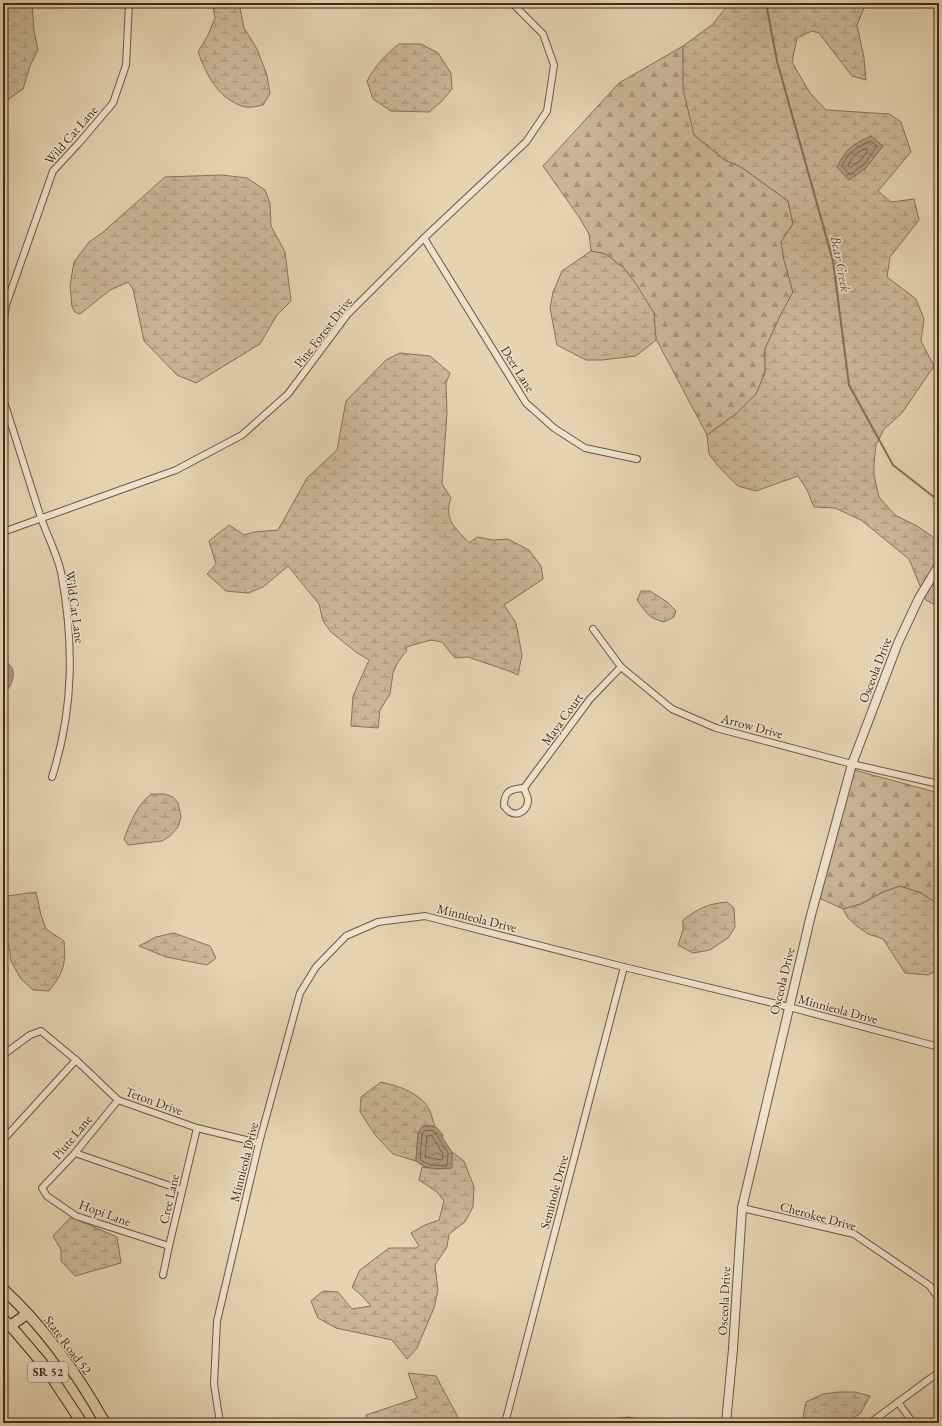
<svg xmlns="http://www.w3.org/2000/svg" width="942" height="1426" font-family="'EB Garamond',serif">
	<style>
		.forest { fill: url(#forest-firs); stroke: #88705b }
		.wetland { fill: url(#wetland-marsh); stroke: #88705b }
		.water { fill: url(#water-waves); stroke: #856e58 }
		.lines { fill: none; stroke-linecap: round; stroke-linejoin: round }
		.shore { stroke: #7a624e; stroke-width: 1 }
		.stream { stroke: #856e58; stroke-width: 2 }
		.minor-casing { stroke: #6d5542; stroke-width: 8 }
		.tertiary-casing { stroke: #6d5542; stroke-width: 10 }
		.primary-casing { stroke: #452b1d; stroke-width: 12 }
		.minor { stroke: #eee2cd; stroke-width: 6 }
		.tertiary { stroke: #eee2cd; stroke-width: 8 }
		.primary { stroke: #e5d3b2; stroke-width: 10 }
		.labels { text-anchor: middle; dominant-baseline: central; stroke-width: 3; stroke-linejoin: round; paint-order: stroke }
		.shield { fill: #eee2cd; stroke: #786252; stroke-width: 1 }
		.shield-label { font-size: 12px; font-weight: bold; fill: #452b1d }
		.street-label { font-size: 13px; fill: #452b1d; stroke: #eee2cd }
		.water-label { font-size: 14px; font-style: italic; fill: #604736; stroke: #eee2cd }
	</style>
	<defs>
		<pattern id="forest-firs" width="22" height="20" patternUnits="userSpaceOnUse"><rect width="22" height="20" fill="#cab699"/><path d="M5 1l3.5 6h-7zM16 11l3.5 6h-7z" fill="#a6947c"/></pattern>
		<pattern id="wetland-marsh" width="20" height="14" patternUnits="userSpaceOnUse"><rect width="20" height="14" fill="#cab699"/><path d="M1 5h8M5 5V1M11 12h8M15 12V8" fill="none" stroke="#a6947c"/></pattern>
		<pattern id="water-waves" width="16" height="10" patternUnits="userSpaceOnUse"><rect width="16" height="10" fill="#af9a7f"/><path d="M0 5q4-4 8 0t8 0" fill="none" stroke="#907e67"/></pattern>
	</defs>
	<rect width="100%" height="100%" fill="#e5d3b2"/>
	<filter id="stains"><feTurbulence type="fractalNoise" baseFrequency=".005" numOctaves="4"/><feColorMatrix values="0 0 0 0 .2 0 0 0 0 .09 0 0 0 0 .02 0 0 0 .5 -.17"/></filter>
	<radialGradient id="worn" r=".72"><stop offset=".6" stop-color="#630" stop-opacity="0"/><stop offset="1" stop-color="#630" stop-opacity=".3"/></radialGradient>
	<g class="forest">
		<polygon points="683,46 683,61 694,135 725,160 741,167 788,201 793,224 781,242 784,260 793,292 780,316 765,349 765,373 756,394 737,413 707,435 655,337 654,313 606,254 591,251 589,234 579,217 543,166 619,83"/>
		<polygon points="854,770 939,793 939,905 921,893 900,886 883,892 861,904 843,909 819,898"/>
	</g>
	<g class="wetland">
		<polygon points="3,3 32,3 34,31 38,50 30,66 23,89 3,103"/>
		<path d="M212,3H239L244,28L257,49L267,75L270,94L263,105C258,106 250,108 245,107C218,99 207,76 198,52L208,35L215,18Z"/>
		<polygon points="728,3 866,3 857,25 864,58 866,80 852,76 819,33 812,31 797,38 792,62 810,93 826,110 889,114 901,122 911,152 878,191 891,202 914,199 919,220 890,257 887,277 916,299 924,319 921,341 934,366 902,413 884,429 876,445 874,463 874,475 879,497 895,515 917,526 939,541 939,558 921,588 909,559 861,520 835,508 814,507 807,490 798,476 756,491 738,486 718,466 709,454 707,435 737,413 756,394 765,373 765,349 780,316 793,292 784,260 781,242 793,224 788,201 741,167 725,160 694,135 683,89 683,46 713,24 727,6"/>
		<path d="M399,44H421L438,53L451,73L452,89L441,102L429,112L391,111L373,99L367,81C376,65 384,56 399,44Z"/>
		<polygon points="222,175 247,178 265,190 270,203 271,226 285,252 291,301 277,315 260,344 196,383 177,375 144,341 133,289 128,282 110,290 80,314 75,312 72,307 70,286 74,262 89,242 102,233 165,177"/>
		<polygon points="591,251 606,254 625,269 638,287 654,313 656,340 636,356 602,360 586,360 557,345 550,308 553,292 562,271"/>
		<path d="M400,353L430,356L450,373L446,383L447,413L442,484L451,498C443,520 456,528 469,543L477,537L493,540L508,539L529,550L541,566L543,579L504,605L516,623L522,655L518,675L509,671L468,657L455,658L442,642L431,640L406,647L407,650L398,662L393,673L390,694L380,710L378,728L351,726L353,696L369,660L356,652L331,632L323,621L319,604L288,566L263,587L248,593L226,591L207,574L216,564L209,541L229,525L244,535L254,532L278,530L307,478L337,450L346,401L386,360Z"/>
		<polygon points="939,572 939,607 926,600 924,596"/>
		<path d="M641,591H650L667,602L676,611L674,617L664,622C648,618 646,612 637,600Z"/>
		<path d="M151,794H164L173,797L178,803L181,817L178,827L170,836L162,841L128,845L124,839C130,823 137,805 151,794Z"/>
		<polygon points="900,886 921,893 939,905 939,913 935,929 939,929 939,969 928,975 905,973 883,939 868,934 858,927 848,918 843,909 861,904 883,892"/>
		<path d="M36,892L41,915L46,929L64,941C66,965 64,971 49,991L33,990L21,979L11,961L9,946L3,938V895L7,896Z"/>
		<path d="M727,902L734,908L735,927L728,938L710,950L693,953L678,945L683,930V920C699,908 707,904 727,902Z"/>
		<polygon points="174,933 210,946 216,958 207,965 166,957 139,946 156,937"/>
		<path d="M381,1082C399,1086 421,1093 430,1111C432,1116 433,1122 435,1126H423L418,1133L416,1161L393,1154L376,1136L360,1112L361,1097Z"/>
		<polygon points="452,1152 464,1161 474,1187 473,1207 465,1222 449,1234 447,1247 435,1265 438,1290 434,1308 417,1348 407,1359 392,1340 336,1328 318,1318 311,1301 323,1291 338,1292 352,1309 371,1306 362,1296 352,1287 360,1270 389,1248 416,1248 419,1246 411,1233 425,1225 439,1220 444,1201 437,1192 419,1180 422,1167 438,1169 451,1168"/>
		<polygon points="71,1217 117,1237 121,1263 75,1276 61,1261 61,1250 53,1236"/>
		<polygon points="408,1373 436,1376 461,1423 368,1423 366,1415 417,1398"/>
		<polygon points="839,1392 855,1392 870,1396 860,1414 845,1423 804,1423 803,1417 806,1402 823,1394"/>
		<polygon points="629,1417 644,1420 644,1423 607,1423 611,1419"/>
	</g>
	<g class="water">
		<path d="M871,136L883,146L866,168L849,180L837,167C847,148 851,145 871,136Z"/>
		<path d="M3,658C6,661 10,665 12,668C16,677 10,689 3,694Z"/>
		<path d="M423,1126L436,1127L443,1135L442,1137L452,1152V1168C438,1169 426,1170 416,1161L418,1133Z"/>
	</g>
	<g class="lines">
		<g class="shore">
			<path d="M870,141L876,145V148L863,165L851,174H849L842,166C848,153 856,147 870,141Z"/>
			<path d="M865,149H867V152L860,161L851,167H849L848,165C852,157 857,152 865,149Z"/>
			<path d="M425,1130L434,1131L448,1153L447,1165C438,1166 427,1166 420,1159L422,1135Z"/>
			<polygon points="428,1135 432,1136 443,1154 442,1160 425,1157 427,1137"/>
		</g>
		<polyline class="stream" points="766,3 777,61 833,261 849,385 893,465 939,501"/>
		<defs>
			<g id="minor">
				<polyline points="424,238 526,403 554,428 585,448 637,459"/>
				<polyline points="3,325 6,305 53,171 79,143 113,103 126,65 129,3"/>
				<path d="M3,399C16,438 28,478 41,518C47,535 57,554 61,572C74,642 74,709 52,777"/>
				<polyline points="3,532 176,470 242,435 288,394 347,315 424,238 526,142 547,111 554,65 543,34 512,3"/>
				<polyline points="593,629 621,667 672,709 716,728 852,764 939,784"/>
				<path d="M524,788C510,789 504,791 504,806C506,808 508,811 510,812C519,817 528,809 528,800C528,796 525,792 524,788L590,699L621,667"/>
				<polyline points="3,1055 30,1035 41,1031 76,1060 118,1100 197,1128 259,1143"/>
				<polyline points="118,1100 75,1153 42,1188 47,1196 76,1216 169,1246"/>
				<polyline points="3,1140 76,1060"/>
				<polyline points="75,1153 182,1190"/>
				<polyline points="742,1208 854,1234 930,1286 939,1299"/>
				<polyline points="163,1275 169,1246 197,1128"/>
				<polyline points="898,1402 913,1423"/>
				<polyline points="220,1423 214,1384 217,1321 259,1143 300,993 316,967 346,936 378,922 425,916 624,967 789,1007 939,1047"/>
				<polyline points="505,1423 624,967"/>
				<polyline points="870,1423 939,1372"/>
			</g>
			<polyline id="tertiary" points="726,1423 733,1349 742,1208 811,915 852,764 898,643 919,598 939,565"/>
			<g id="primary">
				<path d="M3,1289C44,1327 78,1375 105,1423"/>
				<polyline points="3,1319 15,1331 43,1364 82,1423"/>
				<polyline points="10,1326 27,1314"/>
			</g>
		</defs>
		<use href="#minor" class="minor-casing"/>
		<use href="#tertiary" class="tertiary-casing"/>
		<use href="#primary" class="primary-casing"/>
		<use href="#minor" class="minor"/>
		<use href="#tertiary" class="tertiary"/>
		<use href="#primary" class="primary"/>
	</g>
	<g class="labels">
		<rect class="shield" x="28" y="1362" width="40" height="20" rx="3"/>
		<g class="shield-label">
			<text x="48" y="1372">SR 52</text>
		</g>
		<g class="street-label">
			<text transform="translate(71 135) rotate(-49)">Wild Cat Lane</text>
			<text transform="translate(323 332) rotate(-52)">Pine Forest Drive</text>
			<text transform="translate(518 369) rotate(58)">Deer Lane</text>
			<text transform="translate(75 607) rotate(82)">Wild Cat Lane</text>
			<text transform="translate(875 670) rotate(-69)">Osceola Drive</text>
			<text transform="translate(562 719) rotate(-54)">Maya Court</text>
			<text transform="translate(752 726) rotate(15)">Arrow Drive</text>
			<text transform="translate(477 918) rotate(14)">Minnieola Drive</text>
			<text transform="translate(782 981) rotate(-76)">Osceola Drive</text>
			<text transform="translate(838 1009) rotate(15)">Minnieola Drive</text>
			<text transform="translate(154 1101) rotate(20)">Teton Drive</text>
			<text transform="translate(72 1137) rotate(-50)">Piute Lane</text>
			<text transform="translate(244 1162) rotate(-76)">Minnieola Drive</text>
			<text transform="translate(554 1192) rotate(-75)">Seminole Drive</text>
			<text transform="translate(169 1199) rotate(-77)">Cree Lane</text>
			<text transform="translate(105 1213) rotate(20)">Hopi Lane</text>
			<text transform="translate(818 1216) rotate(15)">Cherokee Drive</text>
			<text transform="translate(724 1301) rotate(-87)">Osceola Drive</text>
			<text transform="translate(68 1345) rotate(53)">State Road 52</text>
		</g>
		<g class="water-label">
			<text transform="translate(841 264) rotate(79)">Bear Creek</text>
		</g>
	</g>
	<rect width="942" height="1426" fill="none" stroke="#e5d3b2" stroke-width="16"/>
	<rect x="4" y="4" width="934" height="1418" fill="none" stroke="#452b1d" stroke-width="2"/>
	<rect x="8" y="8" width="926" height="1410" fill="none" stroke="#452b1d"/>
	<rect width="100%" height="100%" filter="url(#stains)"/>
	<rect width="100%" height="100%" fill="url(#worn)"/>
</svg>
